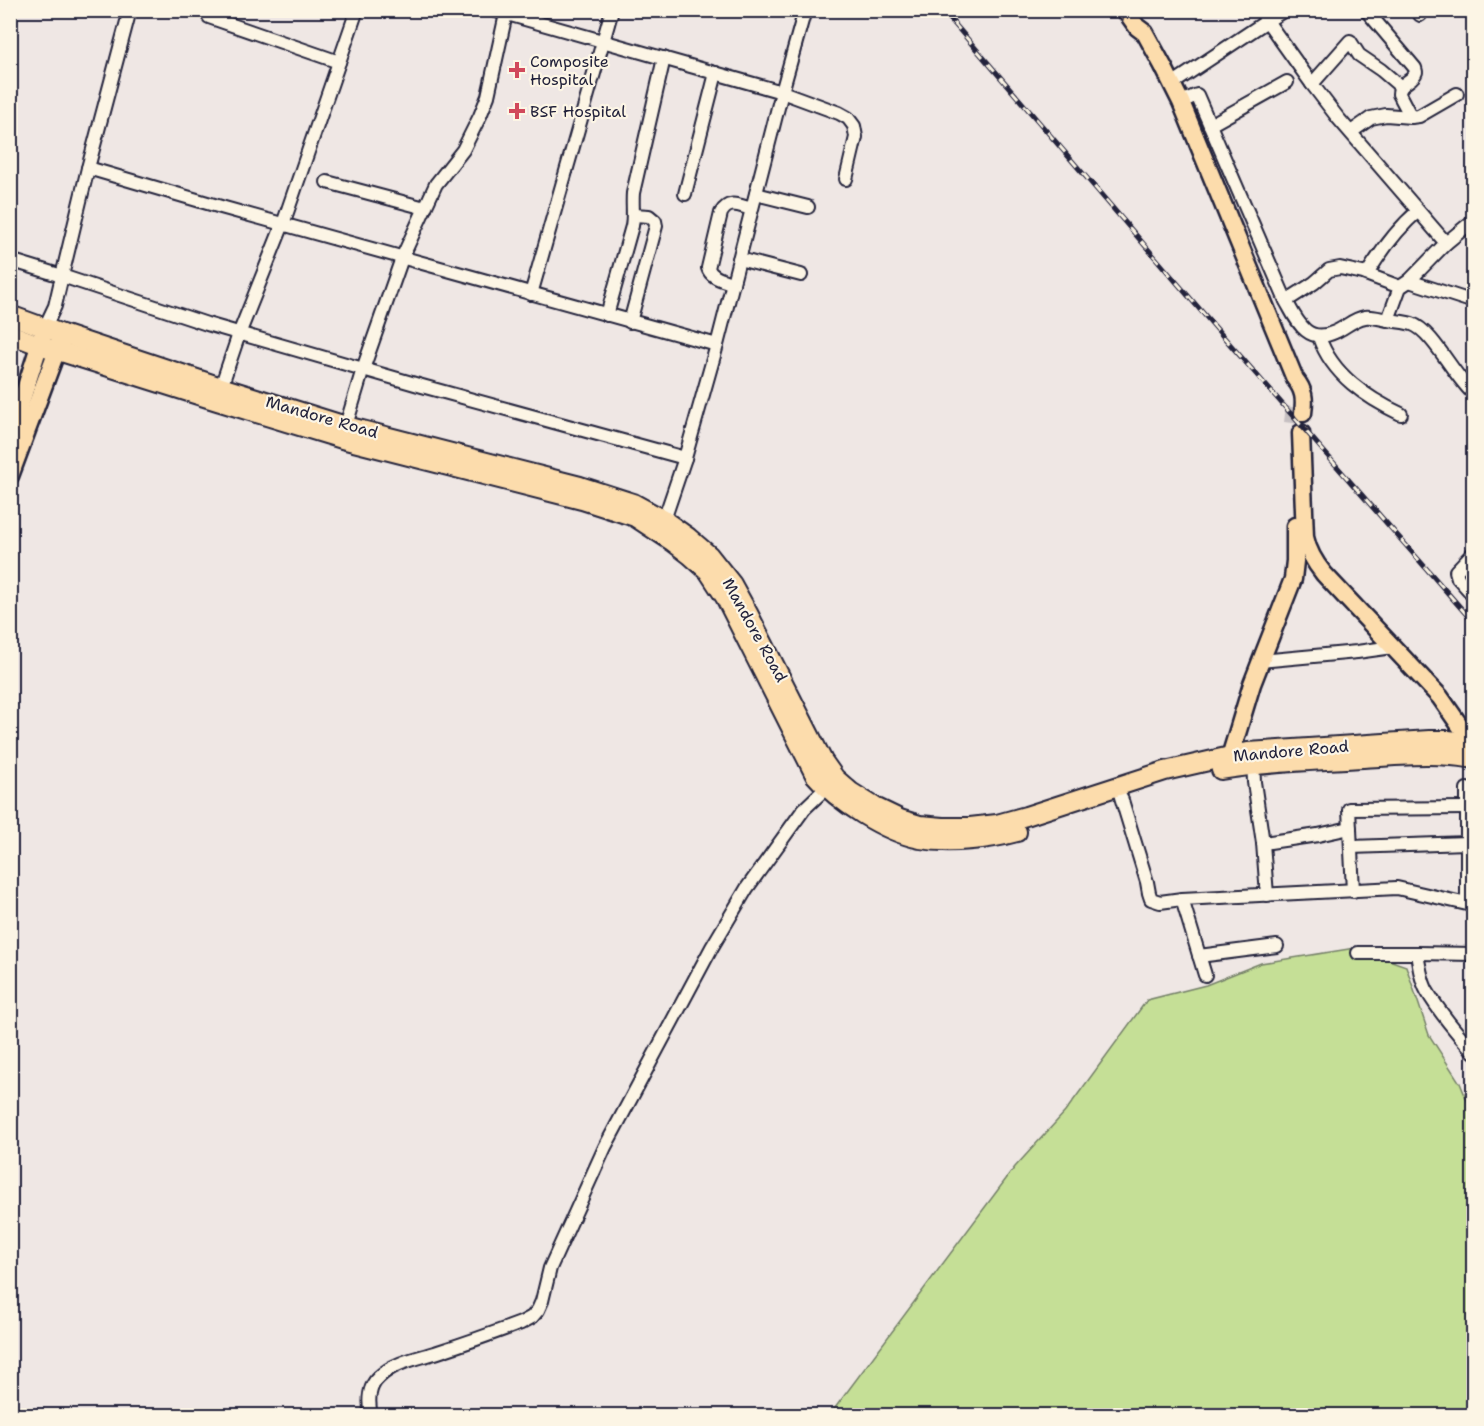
<svg xmlns="http://www.w3.org/2000/svg" width="1484" height="1426" font-family="'Shantell Sans',sans-serif">
	<style>
		.green { fill: #c5df96; stroke: #748068; stroke-width: 1.5 }
		.lines { fill: none; stroke-linecap: round; stroke-linejoin: round }
		.major-tunnel { stroke: #c6c0c2; stroke-width: 16; stroke-dasharray: 16 8; stroke-linecap: butt }
		.minor-casing { stroke: #22223b; stroke-width: 16 }
		.major-casing { stroke: #22223b; stroke-width: 21 }
		.highway-casing { stroke: #22223b; stroke-width: 22 }
		.minor { stroke: #fcf5e5; stroke-width: 12 }
		.major { stroke: #fcdcac; stroke-width: 16 }
		.highway { stroke: #fcdcac; stroke-width: 18 }
		.rail-casing { stroke: #22223b; stroke-width: 5 }
		.rail { stroke: #fcf5e5; stroke-width: 3; stroke-dasharray: 9; stroke-linecap: butt }
		.poi-dot { fill: #d1495b; stroke: #fcf5e5; stroke-width: 2 }
		.labels { text-anchor: middle; dominant-baseline: central; stroke-width: 4.5; stroke-linejoin: round; paint-order: stroke }
		.poi-label { font-size: 16px; fill: #22223b; stroke: #fcf5e5; text-anchor: start }
		.street-label { font-size: 16px; fill: #22223b; stroke: #fcf5e5 }
	</style>
	<rect width="100%" height="100%" fill="#efe7e4"/>
	<filter id="ink" filterUnits="userSpaceOnUse"><feTurbulence type="fractalNoise" baseFrequency=".0167" numOctaves="2"/><feDisplacementMap in="SourceGraphic" scale="12" xChannelSelector="R" yChannelSelector="G"/><feConvolveMatrix kernelMatrix="1 2 1 2 8 2 1 2 1" color-interpolation-filters="sRGB"/></filter>
	<g filter="url(#ink)">
		<polygon class="green" points="1355,948 1406,966 1429,1035 1460,1083 1473,1115 1473,1415 829,1416 1015,1167 1065,1112 1147,1000 1206,985 1261,963"/>
		<g class="lines">
			<polyline class="major-tunnel" points="1292,423 1294,405"/>
			<defs>
				<g id="minor">
					<polyline points="130,10 88,168 62,276 207,324 422,386 685,458 717,345"/>
					<polyline points="805,10 782,92 839,113 848,118 854,126 856,137 846,179"/>
					<polyline points="1261,10 1267,21 1285,10"/>
					<path d="M1366,10L1415,68L1416,72C1413,82 1399,82 1399,94L1411,117"/>
					<polyline points="1417,10 1420,15"/>
					<polyline points="209,17 339,62"/>
					<polyline points="1172,84 1267,21 1312,84 1338,118 1446,243 1409,281 1474,302"/>
					<polyline points="1312,84 1350,41 1359,55 1381,70 1401,87"/>
					<path d="M1181,102L1197,95L1286,301C1297,321 1307,345 1335,332C1345,328 1353,319 1365,317C1372,316 1381,319 1388,320"/>
					<polyline points="1210,125 1287,82"/>
					<polyline points="1351,132 1371,118 1386,115 1411,117 1419,116 1457,94"/>
					<polyline points="88,168 221,207 717,345 782,92 493,10"/>
					<polyline points="327,182 425,208"/>
					<polyline points="685,194 716,73"/>
					<polyline points="756,194 808,207"/>
					<polyline points="1446,243 1474,220"/>
					<polyline points="739,259 801,275"/>
					<polyline points="10,260 62,276 55,306 45,327"/>
					<path d="M1367,274C1381,251 1397,229 1418,211"/>
					<path d="M1409,281L1400,287L1388,320C1396,321 1405,322 1412,324C1433,331 1454,377 1474,394"/>
					<path d="M733,284C724,280 711,278 708,268L721,213C729,199 739,206 752,209"/>
					<polyline points="531,294 612,10"/>
					<polyline points="1286,301 1314,283 1329,270 1340,268 1363,273 1400,287"/>
					<path d="M607,315L632,226C634,215 632,204 633,193L664,58"/>
					<polyline points="630,322 656,226 655,221 649,216 634,215"/>
					<path d="M1319,337C1332,375 1367,398 1401,414"/>
					<polyline points="219,393 239,334 283,224 357,10"/>
					<polyline points="344,432 363,369 402,258 436,184 463,150 480,116 488,96 506,14"/>
					<polyline points="664,520 685,458"/>
					<polyline points="1474,552 1456,571 1458,578 1474,596"/>
					<polyline points="1260,661 1357,652 1393,647"/>
					<polyline points="1253,760 1254,782 1263,843 1318,835 1350,828"/>
					<polyline points="1121,797 1147,882 1149,893 1151,899 1160,902 1182,899 1397,888 1467,904 1467,789"/>
					<polyline points="1263,843 1267,895"/>
					<polyline points="1351,847 1467,843"/>
					<polyline points="1353,891 1349,809 1466,808"/>
					<polyline points="1182,899 1205,975"/>
					<path d="M1358,953H1417C1419,966 1421,980 1427,991C1438,1010 1459,1036 1474,1052"/>
					<polyline points="1417,953 1474,954"/>
					<polyline points="1199,956 1277,946"/>
					<path d="M371,1416C368,1401 368,1387 379,1377C394,1362 419,1358 438,1352C466,1343 494,1333 521,1323L532,1317L538,1310L542,1301L550,1268L605,1147L712,947L747,888L804,809L826,788"/>
				</g>
				<g id="major">
					<path d="M1125,10L1137,27L1145,33L1163,66L1181,102L1295,379C1304,390 1305,399 1303,413"/>
					<path d="M1301,433L1305,537C1308,552 1315,563 1324,574L1440,697L1472,743"/>
					<polyline points="10,436 43,334"/>
					<polyline points="10,476 61,339"/>
					<polyline points="1230,768 1230,757 1252,684 1293,579 1295,561 1295,526"/>
				</g>
				<g id="highway">
					<polyline points="10,315 62,334 221,387 346,426 580,486 633,503 664,520 688,537 709,555 732,584 748,613 823,761 835,778 851,792 875,807 900,819 920,825 943,827 970,827 997,824 1026,816 1165,771 1248,752 1429,740 1448,740 1474,743"/>
					<path d="M10,334L39,345L217,401L342,439L582,500L635,517L673,542L690,555L708,571L725,597L815,775C838,802 885,832 920,839C950,844 988,840 1017,832"/>
					<path d="M1221,770C1268,762 1316,761 1363,758C1400,756 1437,752 1474,759"/>
				</g>
			</defs>
			<use href="#minor" class="minor-casing"/>
			<use href="#major" class="major-casing"/>
			<use href="#highway" class="highway-casing"/>
			<use href="#minor" class="minor"/>
			<use href="#major" class="major"/>
			<use href="#highway" class="highway"/>
			<defs>
				<polyline id="rail" points="941,10 952,21 1221,334 1474,623"/>
			</defs>
			<use href="#rail" class="rail-casing"/>
			<use href="#rail" class="rail"/>
		</g>
	</g>
	<g class="poi-dot">
		<path d="M514 61h6v6h6v6h-6v6h-6v-6h-6v-6h6z"/>
		<path d="M514 102h6v6h6v6h-6v6h-6v-6h-6v-6h6z"/>
	</g>
	<g class="labels">
		<g class="poi-label">
			<text x="530" y="61">Composite<tspan x="530" dy="18">Hospital</tspan></text>
			<text x="530" y="111">BSF Hospital</text>
		</g>
		<g class="street-label">
			<text transform="translate(322 417) rotate(16)">Mandore Road</text>
			<text transform="translate(755 630) rotate(61)">Mandore Road</text>
			<text transform="translate(1291 751) rotate(-5)">Mandore Road</text>
		</g>
	</g>
	<rect width="1484" height="1426" fill="none" stroke="#fcf5e5" stroke-width="36"/>
	<rect x="18" y="18" width="1448" height="1390" fill="none" stroke="#22223b" stroke-width="2" filter="url(#ink)"/>
</svg>
